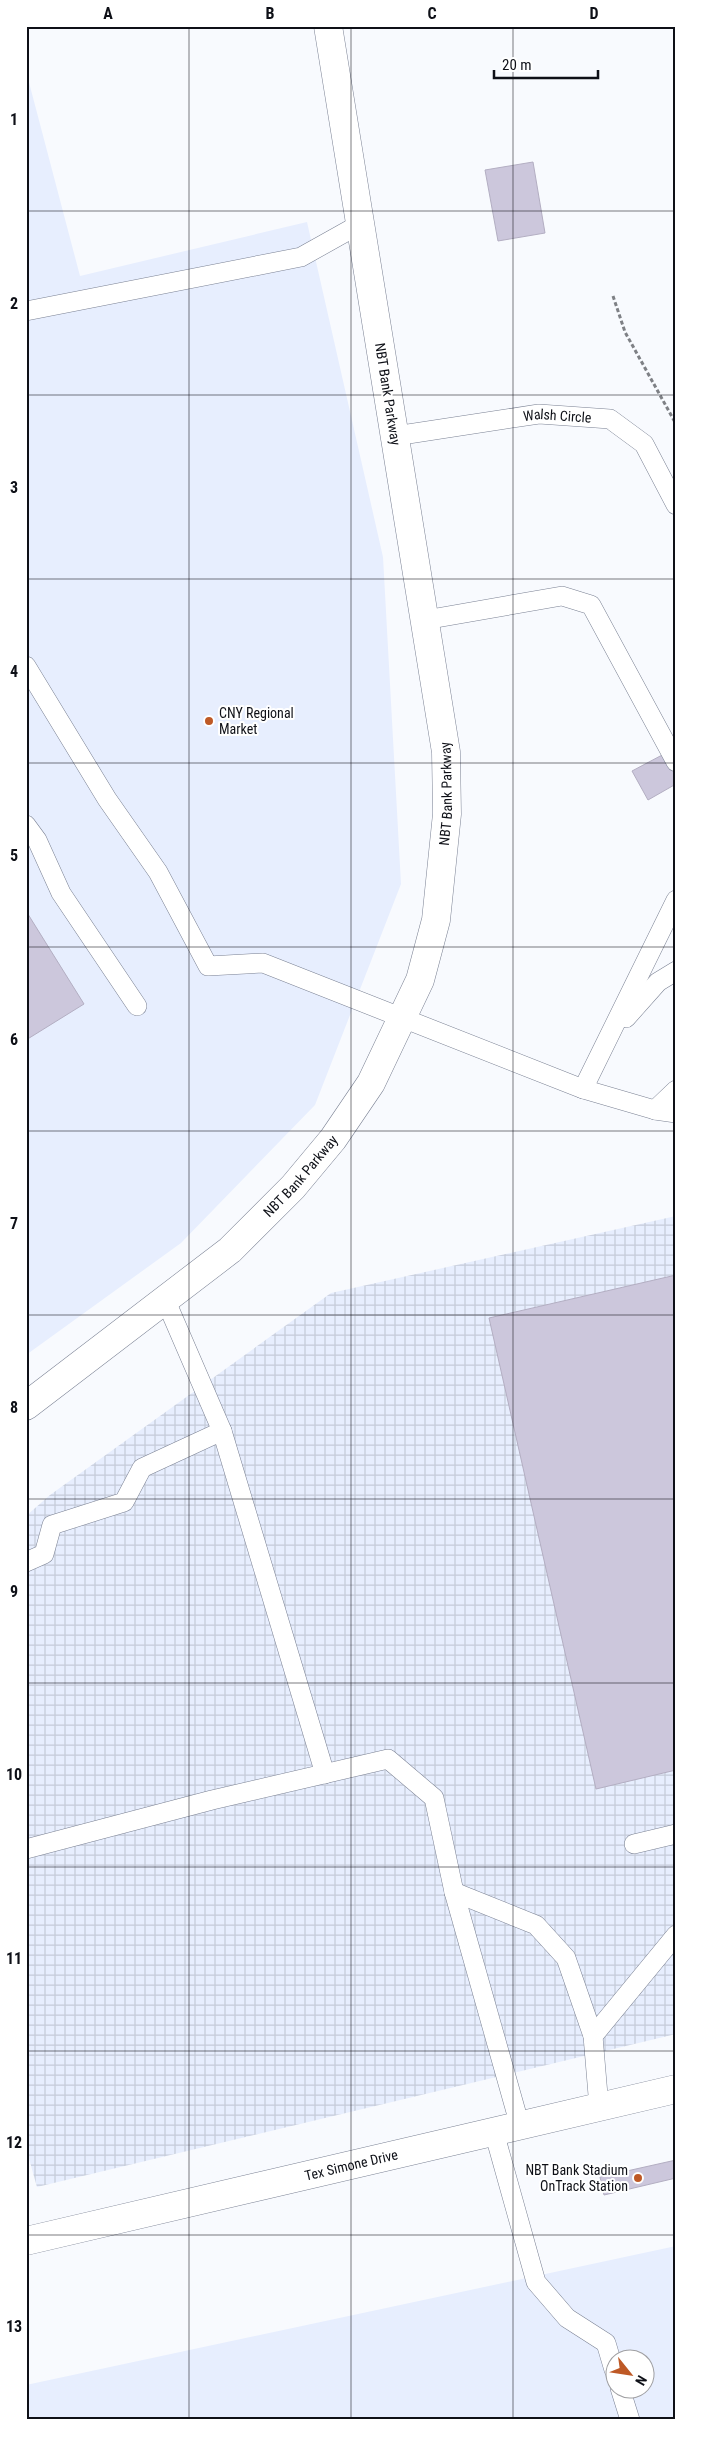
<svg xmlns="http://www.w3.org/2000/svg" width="702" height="2446" font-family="'Roboto Condensed',sans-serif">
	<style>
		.built { fill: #e7eefe; fill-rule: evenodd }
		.industrial { fill: url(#industrial-grid) }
		.building { fill: #ccc7dc; stroke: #b3aec2 }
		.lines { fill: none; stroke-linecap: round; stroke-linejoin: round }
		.lane-casing { stroke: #7a8193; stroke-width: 20 }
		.street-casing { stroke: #7a8193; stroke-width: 29 }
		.secondary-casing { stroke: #7a8193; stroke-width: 29 }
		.path { stroke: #7e8085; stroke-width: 3; stroke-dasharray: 4 2.5; stroke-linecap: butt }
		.lane { stroke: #fff; stroke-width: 19 }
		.street { stroke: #fff; stroke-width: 28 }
		.secondary { stroke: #fff; stroke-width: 28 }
		.grid { fill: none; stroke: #0e1017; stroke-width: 1; stroke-opacity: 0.55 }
		.poi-dot { fill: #be5926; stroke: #fff; stroke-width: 2 }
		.labels { text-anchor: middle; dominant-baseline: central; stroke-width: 4; stroke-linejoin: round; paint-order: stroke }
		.street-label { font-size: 14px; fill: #0e1017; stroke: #fff }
		.poi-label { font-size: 14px; fill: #0e1017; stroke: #fff; text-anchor: start }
		.neatline { fill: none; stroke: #0e1017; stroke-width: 2 }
		.grid-label { font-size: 16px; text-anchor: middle; font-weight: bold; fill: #0e1017 }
	</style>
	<defs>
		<pattern id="industrial-grid" width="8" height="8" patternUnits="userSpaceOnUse" patternTransform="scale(1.25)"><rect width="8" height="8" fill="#e7eefe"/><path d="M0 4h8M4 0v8" fill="none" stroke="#c5cbd9"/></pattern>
	</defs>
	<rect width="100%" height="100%" fill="#f8fafe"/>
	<g class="built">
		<polygon points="26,71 80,276 307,222 383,557 401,884 315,1105 181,1243 26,1355"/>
		<path d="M676,2246V2420H26V2385ZM614,2358H644V2388H614Z"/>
	</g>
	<polygon class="industrial" points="676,1216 676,2034 37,2187 26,2148 26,1516 50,1495 331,1293"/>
	<g class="building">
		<polygon points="533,162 545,233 498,241 485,170"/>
		<polygon points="664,754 676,775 676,784 648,800 632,771"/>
		<polygon points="26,911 84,1004 26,1040"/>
		<polygon points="676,1275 676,1770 596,1789 489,1318"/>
		<polygon points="676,2160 676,2178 604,2195 600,2177"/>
	</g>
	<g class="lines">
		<defs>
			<g id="lane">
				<polyline points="26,311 301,257 360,224"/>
				<path id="s1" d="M395,436L539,414L610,419L644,444L676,505"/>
				<polyline points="425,620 562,596 591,605 676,762"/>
				<polyline points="26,666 107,799 158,872 208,966 263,963 583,1089 676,900"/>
				<polyline points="26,825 37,840 61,893 137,1006"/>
				<polyline points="626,1018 658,982 676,971"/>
				<polyline points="583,1089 655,1110 676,1113"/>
				<polyline points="655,1110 676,1090"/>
				<polyline points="165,1299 222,1431 325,1774"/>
				<polyline points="26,1562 44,1554 52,1525 124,1502 142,1468 222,1431"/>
				<polyline points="634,1844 676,1834"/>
				<polyline points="26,1849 212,1800 388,1759 434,1798 454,1892 520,2126"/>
				<polyline points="454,1892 536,1925 566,1958 593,2036 599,2107"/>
				<polyline points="593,2036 676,1935"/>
				<polyline points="494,2132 536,2282 567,2318 606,2343 614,2370"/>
				<polyline points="620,2388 630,2420"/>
			</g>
			<g id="street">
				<path id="s2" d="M26,2241L676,2089"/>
			</g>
			<g id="secondary">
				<path id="s3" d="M26,1406L230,1250L293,1187L333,1139L371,1083L420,980L436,920L447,814L446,752L328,26"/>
			</g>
		</defs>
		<use href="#lane" class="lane-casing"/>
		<use href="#street" class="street-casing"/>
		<use href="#secondary" class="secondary-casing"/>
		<polyline class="path" points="613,296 625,332 676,424"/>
		<use href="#lane" class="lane"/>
		<use href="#street" class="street"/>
		<use href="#secondary" class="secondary"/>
	</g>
	<path class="grid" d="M189,26V2420M351,26V2420M513,26V2420M26,211H676M26,395H676M26,579H676M26,763H676M26,947H676M26,1131H676M26,1315H676M26,1499H676M26,1683H676M26,1867H676M26,2051H676M26,2235H676"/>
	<g class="poi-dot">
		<circle cx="209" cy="721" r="5"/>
		<circle cx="638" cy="2178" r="5"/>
	</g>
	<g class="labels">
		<g class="street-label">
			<text transform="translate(388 394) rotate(81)">NBT Bank Parkway</text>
			<text stroke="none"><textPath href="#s1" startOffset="164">Walsh Circle</textPath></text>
			<text stroke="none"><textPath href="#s3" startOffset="779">NBT Bank Parkway</textPath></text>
			<text stroke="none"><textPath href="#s3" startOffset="359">NBT Bank Parkway</textPath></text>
			<text stroke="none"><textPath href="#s2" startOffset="334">Tex Simone Drive</textPath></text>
		</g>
		<g class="poi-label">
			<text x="219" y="713">CNY Regional<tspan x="219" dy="16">Market</tspan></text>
			<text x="628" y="2170" text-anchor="end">NBT Bank Stadium<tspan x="628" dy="16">OnTrack Station</tspan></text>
		</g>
	</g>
	<rect width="702" height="2446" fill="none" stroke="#ffffff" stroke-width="55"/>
	<g transform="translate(630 2374) rotate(120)"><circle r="24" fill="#ffffff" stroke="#9f9fa2"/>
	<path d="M0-4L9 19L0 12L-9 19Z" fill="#be5926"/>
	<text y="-8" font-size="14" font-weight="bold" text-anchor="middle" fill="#0e1017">N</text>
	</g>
	<path d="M494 70v8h104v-8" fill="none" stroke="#0e1017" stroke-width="2.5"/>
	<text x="502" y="70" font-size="15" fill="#0e1017" stroke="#ffffff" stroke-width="4" paint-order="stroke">20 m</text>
	<rect x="28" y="28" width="646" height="2390" class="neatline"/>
	<g class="grid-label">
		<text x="108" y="19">A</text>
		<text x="270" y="19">B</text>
		<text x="432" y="19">C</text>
		<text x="594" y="19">D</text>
		<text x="14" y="125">1</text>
		<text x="14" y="309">2</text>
		<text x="14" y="493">3</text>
		<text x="14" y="677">4</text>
		<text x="14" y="861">5</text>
		<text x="14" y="1045">6</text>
		<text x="14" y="1229">7</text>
		<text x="14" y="1413">8</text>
		<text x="14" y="1597">9</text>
		<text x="14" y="1780">10</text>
		<text x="14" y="1964">11</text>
		<text x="14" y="2148">12</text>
		<text x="14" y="2332">13</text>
	</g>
</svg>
